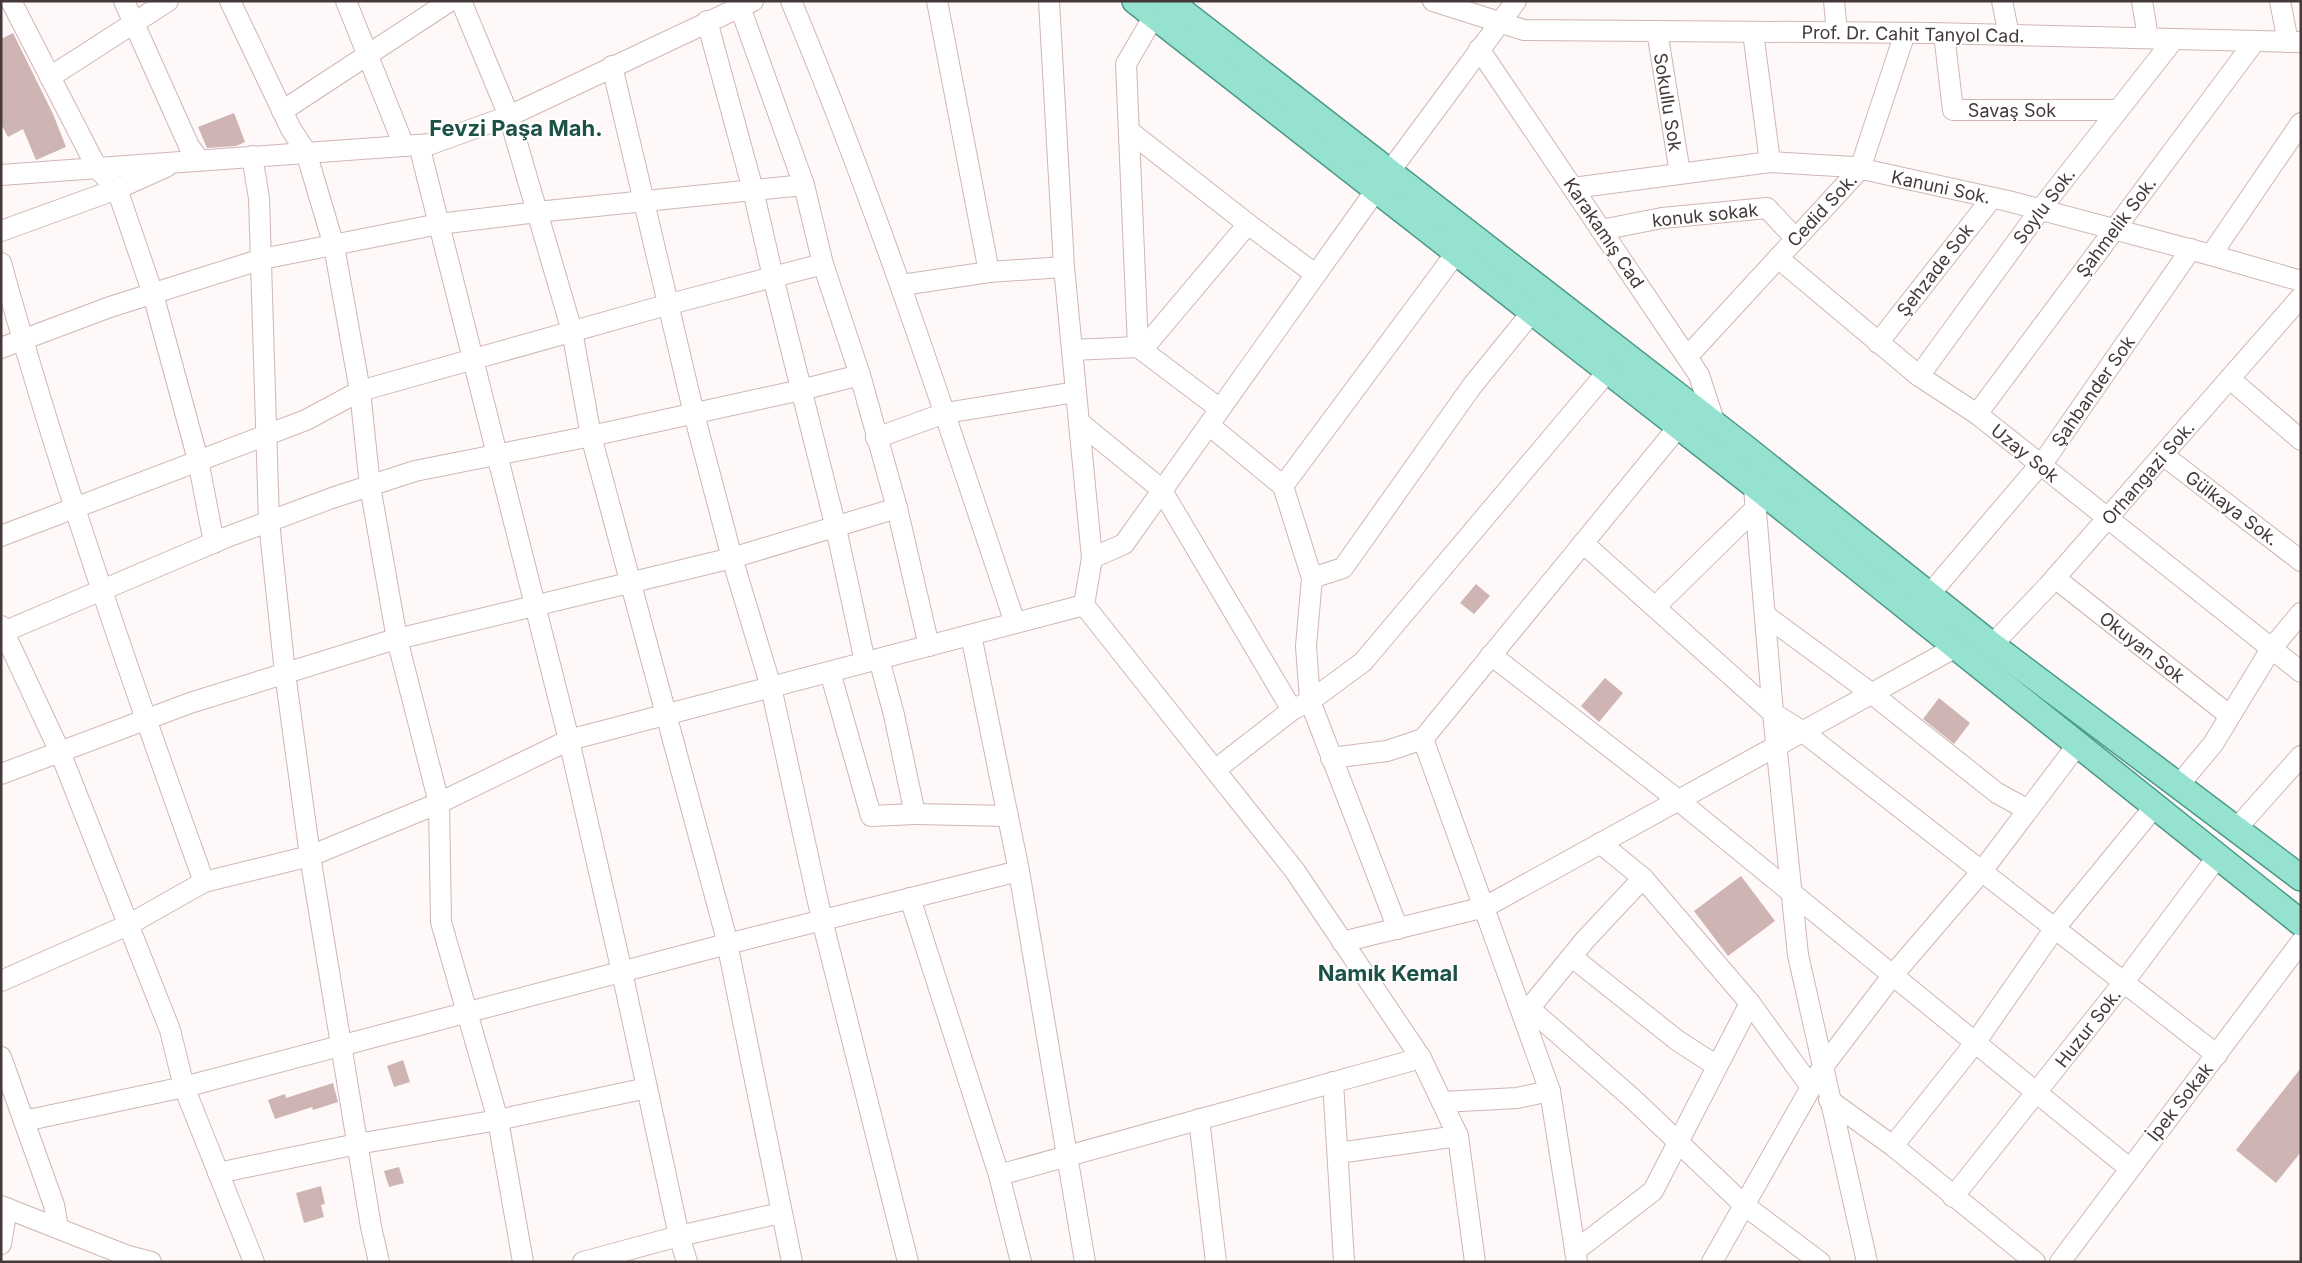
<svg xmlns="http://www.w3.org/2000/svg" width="2302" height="1263" font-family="Inter,sans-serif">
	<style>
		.building { fill: #ceb4b2 }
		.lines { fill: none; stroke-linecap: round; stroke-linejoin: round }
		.minor-casing { stroke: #cfb6b3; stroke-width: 22 }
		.major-casing { stroke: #4b9a88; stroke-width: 28 }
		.minor { stroke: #fff; stroke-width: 20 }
		.major { stroke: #95e2d1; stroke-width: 25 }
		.labels { text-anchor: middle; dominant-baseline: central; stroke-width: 4; stroke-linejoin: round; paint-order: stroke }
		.street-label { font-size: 18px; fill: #443938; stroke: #fff }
		.district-label { font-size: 22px; font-weight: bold; fill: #1c5146; stroke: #fff }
	</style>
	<rect width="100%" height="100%" fill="#fef9f8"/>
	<g class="building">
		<polygon points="13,33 53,114 66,147 36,160 23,129 8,137 1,124 1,39"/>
		<polygon points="234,113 245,142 236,146 207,148 198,127"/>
		<polygon points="1476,584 1490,596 1474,614 1460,603"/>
		<polygon points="1605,678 1623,693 1599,722 1581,706"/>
		<polygon points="1939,698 1970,723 1954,744 1923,719"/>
		<polygon points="1741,876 1775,921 1728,956 1694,911"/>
		<polygon points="403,1060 410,1082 394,1087 387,1066"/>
		<polygon points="2301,1068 2301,1152 2276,1183 2236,1150"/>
		<polygon points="333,1083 338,1102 313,1110 312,1107 275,1119 268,1100 285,1094 286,1098"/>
		<polygon points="399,1167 404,1183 389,1187 384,1171"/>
		<polygon points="321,1186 325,1204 321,1205 324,1217 304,1223 296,1193"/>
	</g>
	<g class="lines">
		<defs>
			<g id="minor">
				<polyline points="11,1 97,168 117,189 153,294 198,460 214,543"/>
				<polyline points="124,1 189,146 199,160"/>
				<polyline points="230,1 291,129 306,152 334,246 360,391 370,486 397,639 439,803 441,922 498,1120 523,1262"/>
				<polyline points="346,1 404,146"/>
				<polyline points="461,1 509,116 572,331 591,436 725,933 792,1262"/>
				<path d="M791,1C877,205 945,414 1015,623"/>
				<polyline points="937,1 989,272"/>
				<polyline points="1049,1 1064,267 1092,558 1084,605 1295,871 1421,1058 1458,1136 1475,1262"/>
				<polyline points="1433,1 1524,30 1932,33 2301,42"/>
				<polyline points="1834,1 1837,32"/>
				<polyline points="2002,1 2009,35"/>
				<polyline points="2142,1 2148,38"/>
				<polyline points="2280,1 2288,42"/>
				<polyline points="740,7 804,185 823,264 860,375 897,508 929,646"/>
				<polyline points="707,21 753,190 773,277 836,528 865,662"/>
				<polyline points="1657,31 1680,173"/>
				<polyline points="1753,32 1770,162"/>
				<polyline points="1944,34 1953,110 2118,110"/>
				<polyline points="1479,49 1699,375 1715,424"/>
				<polyline points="612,66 694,414 732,558 771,687 822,920 908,1262"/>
				<polyline points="50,77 168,1"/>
				<polyline points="282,111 450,1"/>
				<polyline points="1129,131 1248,224 1142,350"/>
				<polyline points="419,145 569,740 622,972 679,1236 687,1262"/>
				<polyline points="252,156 259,198 269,522 285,673 310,856 371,1227 379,1262"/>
				<polyline points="1,175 431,144 509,116 753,1"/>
				<polyline points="1573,188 1770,162 1853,167 2008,201 2211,255 2301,281"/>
				<polyline points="1248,224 1315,274"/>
				<polyline points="1601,230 1662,218 1767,208 1796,239"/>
				<polyline points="1,231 117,189 166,167"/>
				<polyline points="2211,255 2301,123"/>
				<polyline points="1778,258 1919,376 1977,414 2301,672"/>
				<path d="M1,263C59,472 130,677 204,882"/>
				<polyline points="902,285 989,272 1064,267"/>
				<polyline points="1878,343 1992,198"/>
				<polyline points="1138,347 1126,64 1154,16"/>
				<polyline points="1,348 110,307 262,259 439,224 537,212 804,185"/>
				<polyline points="1072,350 1138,347 1220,409"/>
				<polyline points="1687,357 1860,169 1905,33"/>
				<polyline points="1919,376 2040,210 2174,39"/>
				<polyline points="2230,379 2301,440"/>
				<polyline points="1977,414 2255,41"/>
				<polyline points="1079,422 1161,489 1292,710"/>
				<polyline points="1209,425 1283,486 1312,578 1306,646 1310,701 1398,929"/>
				<polyline points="876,438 945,413 1076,392"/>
				<polyline points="2163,455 2301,561"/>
				<polyline points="1753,476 1773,713 1798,955 1867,1262"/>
				<polyline points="1283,486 1456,253"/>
				<polyline points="1,536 306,420 360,391 670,304 823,264"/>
				<polyline points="1583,543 1773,713 1802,731 2217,1055"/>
				<polyline points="1092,558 1124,544 1376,190 1516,1"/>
				<polyline points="1312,578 1343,568 1472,386 1532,312"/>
				<polyline points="2055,578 2229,715"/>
				<polyline points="1929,595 2049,454 2191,249"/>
				<polyline points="1655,607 1757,507"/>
				<polyline points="1765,615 1871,693 1997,793 2028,810"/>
				<polyline points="1,626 60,752 170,1030 184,1087 254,1262"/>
				<polyline points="1,633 227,537 332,498 415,471 591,436 801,390 860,375"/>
				<polyline points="971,635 1019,871 1085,1262"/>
				<polyline points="1992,645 2048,586 2301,297"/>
				<polyline points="1491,655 1678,800 2129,1168"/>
				<polyline points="879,659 894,715 915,814 1008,816"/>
				<polyline points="830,672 871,816 915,814"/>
				<polyline points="1423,739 1550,1091 1577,1262"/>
				<polyline points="1331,758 1387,751 1423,739 1679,426"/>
				<polyline points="1215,770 1292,710 1310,701 1363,662 1608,371"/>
				<polyline points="1,774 190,703 389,641 732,558 897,508"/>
				<polyline points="2178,786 2213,744 2271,649 2301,613"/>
				<polyline points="2236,829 2301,756"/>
				<polyline points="1600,843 1643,878 1750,1003 1811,1087"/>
				<polyline points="910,898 999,1175 1021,1262"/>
				<polyline points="1342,942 1485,907 1956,647"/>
				<polyline points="1572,957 1678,1041 1717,1066"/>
				<polyline points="1,981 128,925 204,882 310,856 439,803 569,740 1084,605"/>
				<polyline points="1529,1008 1633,1099 1744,1205 1820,1262"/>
				<polyline points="1523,1016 1585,940 1643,878"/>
				<polyline points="1,1057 54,1205 58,1228"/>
				<polyline points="1333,1082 1344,1262"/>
				<polyline points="1829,1100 1893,1146 2035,1262"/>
				<polyline points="1442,1102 1517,1098 1550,1091"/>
				<polyline points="1199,1119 1216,1262"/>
				<polyline points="24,1121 184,1087 727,944 1019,871"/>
				<polyline points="1893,1146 1975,1043 2055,928 2155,806"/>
				<polyline points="1338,1153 1458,1136"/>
				<polyline points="218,1173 357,1144 498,1120 647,1088"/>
				<polyline points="999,1175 1421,1058"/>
				<polyline points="1953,1197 2124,982 2218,856"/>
				<polyline points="1,1206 128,1256 151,1262"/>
				<polyline points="1,1244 7,1208"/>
				<polyline points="1575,1251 1653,1191 1750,1003"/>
				<polyline points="583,1262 679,1236 781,1213"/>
				<polyline points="1712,1262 1822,1068 1892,976 1982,871 2078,744"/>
				<polyline points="2060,1262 2301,942"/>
			</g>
			<g id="major">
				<polyline points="1135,1 1755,486 2301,923"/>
				<polyline points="1169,1 1748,450 1992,645 2301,878"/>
			</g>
		</defs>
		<use href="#minor" class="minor-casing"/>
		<use href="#major" class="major-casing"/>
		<use href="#minor" class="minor"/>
		<use href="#major" class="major"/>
	</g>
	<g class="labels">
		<g class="street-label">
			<text transform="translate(1913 34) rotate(1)">Prof. Dr. Cahit Tanyol Cad.</text>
			<text transform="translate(1668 102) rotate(81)">Sokullu Sok</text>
			<text x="2012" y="110">Savaş Sok</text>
			<text transform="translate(1941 187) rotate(12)">Kanuni Sok.</text>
			<text transform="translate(2044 206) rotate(-53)">Soylu Sok.</text>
			<text transform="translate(1822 210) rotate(-47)">Cedid Sok.</text>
			<text transform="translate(1705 215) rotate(-6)">konuk sokak</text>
			<text transform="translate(2116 227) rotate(-53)">Şahmelik Sok.</text>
			<text transform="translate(1604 233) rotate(56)">Karakamış Cad</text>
			<text transform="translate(1935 270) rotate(-52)">Şehzade Sok</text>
			<text transform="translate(2093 391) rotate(-55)">Şahbander Sok</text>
			<text transform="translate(2025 453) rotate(39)">Uzay Sok</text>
			<text transform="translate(2148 473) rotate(-49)">Orhangazi Sok.</text>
			<text transform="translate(2232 508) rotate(37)">Gülkaya Sok.</text>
			<text transform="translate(2142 647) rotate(38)">Okuyan Sok</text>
			<text transform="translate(2088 1028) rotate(-52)">Huzur Sok.</text>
			<text transform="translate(2180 1102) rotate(-52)">İpek Sokak</text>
		</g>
		<g class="district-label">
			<text x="516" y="128">Fevzi Paşa Mah.</text>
			<text x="1388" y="973">Namık Kemal</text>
		</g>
	</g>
	<rect width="2302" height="1263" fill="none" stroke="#443938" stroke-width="5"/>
</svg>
